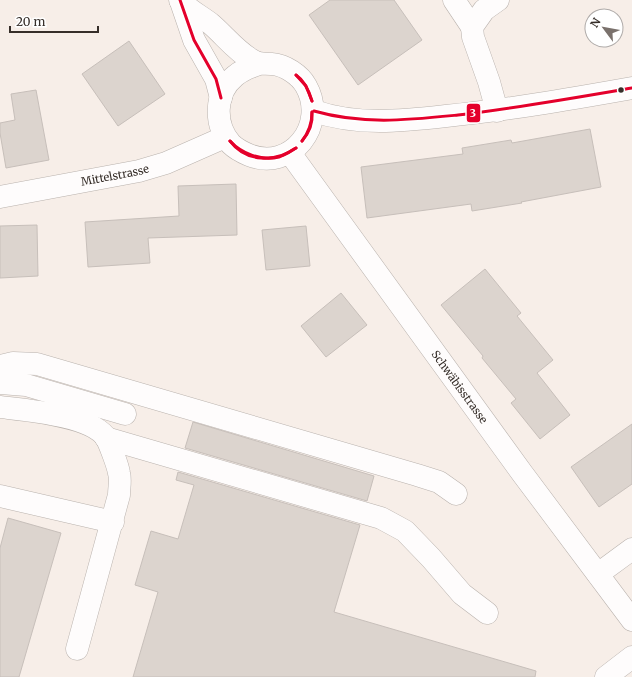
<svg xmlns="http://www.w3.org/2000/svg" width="632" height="677" font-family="Merriweather,serif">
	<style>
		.building { fill: #dcd4ce; stroke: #c7bfba }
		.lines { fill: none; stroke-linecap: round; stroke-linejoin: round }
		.minor-casing { stroke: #b9b2ad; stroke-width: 23 }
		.minor { stroke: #fefcfc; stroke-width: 22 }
		.bus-1-casing { stroke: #fff; stroke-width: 6 }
		.bus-1 { stroke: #e4002b; stroke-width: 3 }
		.bus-dot { fill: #362e29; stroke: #fff; stroke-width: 1.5 }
		.labels { text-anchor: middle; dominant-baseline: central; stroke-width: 3.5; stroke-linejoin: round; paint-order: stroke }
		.street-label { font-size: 11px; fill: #362e29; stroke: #fff }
		.line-badge { stroke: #fff; stroke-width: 1.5 }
		.badge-label { font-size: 11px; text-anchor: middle; font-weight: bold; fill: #fff }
	</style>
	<rect width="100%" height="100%" fill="#f7eee8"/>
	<g class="building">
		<polygon points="330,0 394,0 422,40 358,85 309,15"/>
		<polygon points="129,41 165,94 118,126 82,74"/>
		<polygon points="36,90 49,160 6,168 0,133 0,123 15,120 11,94"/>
		<polygon points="590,129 601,187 521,202 522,203 472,211 471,204 367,218 361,167 463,154 462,148 511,140 512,143"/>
		<polygon points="236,184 237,235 148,238 150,263 88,267 85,222 179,216 178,186"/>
		<polygon points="37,225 38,276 0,278 0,226"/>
		<polygon points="306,226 310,266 266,270 262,230"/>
		<polygon points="485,269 521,313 517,316 553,360 537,373 570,415 540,439 511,403 516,399 482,358 483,356 441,305"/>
		<polygon points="341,293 367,325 326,357 301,326"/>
		<polygon points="193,422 374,476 367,501 185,448"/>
		<polygon points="632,424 632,484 599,507 571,467"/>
		<polygon points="178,472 360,525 334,612 536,671 535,677 133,677 158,592 135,585 151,531 178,539 194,485 176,480"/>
		<polygon points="8,518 61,533 19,677 0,677 0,548"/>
	</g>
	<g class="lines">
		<defs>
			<g id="minor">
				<path d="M180,0C188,10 201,16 211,24C225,36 236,51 252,60C259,65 264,63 272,64C285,65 300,75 306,86C328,125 291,172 249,155C242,152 236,149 231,144C214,125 214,93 235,76C242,70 250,67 259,64"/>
				<polyline points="454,0 472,27"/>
				<polyline points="181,2 194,40 216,79 221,98"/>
				<path d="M314,111C357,126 402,121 446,116C508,110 570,99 632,88"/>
				<polyline points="497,111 489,82 473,37 472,27 484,10 498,0"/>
				<path id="s1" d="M290,153L522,473L632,620"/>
				<path id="s2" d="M0,197L139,171L166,163L225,137"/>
				<polyline points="0,366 13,363 37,364 417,475 439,482 456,494"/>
				<polyline points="0,383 26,385 125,414"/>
				<path d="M0,407C25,410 93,415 107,439C110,445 118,466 119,473C121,480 119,488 119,495L77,649"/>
				<polyline points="106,438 381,518 405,531 431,558 462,594 487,613"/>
				<polyline points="0,496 113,522"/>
				<polyline points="598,574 632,549"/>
				<polyline points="606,677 632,657"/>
			</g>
		</defs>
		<use href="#minor" class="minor-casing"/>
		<use href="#minor" class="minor"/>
		<defs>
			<g id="bus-1">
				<polyline points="180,0 194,40 216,79 221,98"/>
				<path d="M296,75C305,81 309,91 312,101"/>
				<polyline points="296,75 306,86 312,101"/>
				<path d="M314,111C363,125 408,120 458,115C517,108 574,98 632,88"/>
				<path d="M230,141C242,154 261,161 279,157C285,155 290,151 296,148"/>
				<path d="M230,141C246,162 275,163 296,148"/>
				<path d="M302,141C309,132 312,123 312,112"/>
				<path d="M302,141C309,133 313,123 312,112"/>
			</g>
		</defs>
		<use href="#bus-1" class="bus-1-casing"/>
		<use href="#bus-1" class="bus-1"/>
	</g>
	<circle class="bus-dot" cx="621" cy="90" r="3.5"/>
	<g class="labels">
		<g class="street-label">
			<text stroke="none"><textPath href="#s2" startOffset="117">Mittelstrasse</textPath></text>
			<text stroke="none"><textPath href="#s1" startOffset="289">Schwäbisstrasse</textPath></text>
		</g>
	</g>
	<rect class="line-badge" x="466" y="103" width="15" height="20" rx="4" fill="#e4002b"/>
	<g class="badge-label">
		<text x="473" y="117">3</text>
	</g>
	<g transform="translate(604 28) rotate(302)"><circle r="19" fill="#ffffff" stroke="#afaba9"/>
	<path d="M0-3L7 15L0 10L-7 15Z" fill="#7a716c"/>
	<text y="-6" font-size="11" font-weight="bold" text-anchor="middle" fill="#362e29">N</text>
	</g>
	<path d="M10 26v6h88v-6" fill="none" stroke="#362e29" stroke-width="2"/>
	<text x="16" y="26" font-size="12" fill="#362e29" stroke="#ffffff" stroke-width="3" paint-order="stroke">20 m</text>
</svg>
